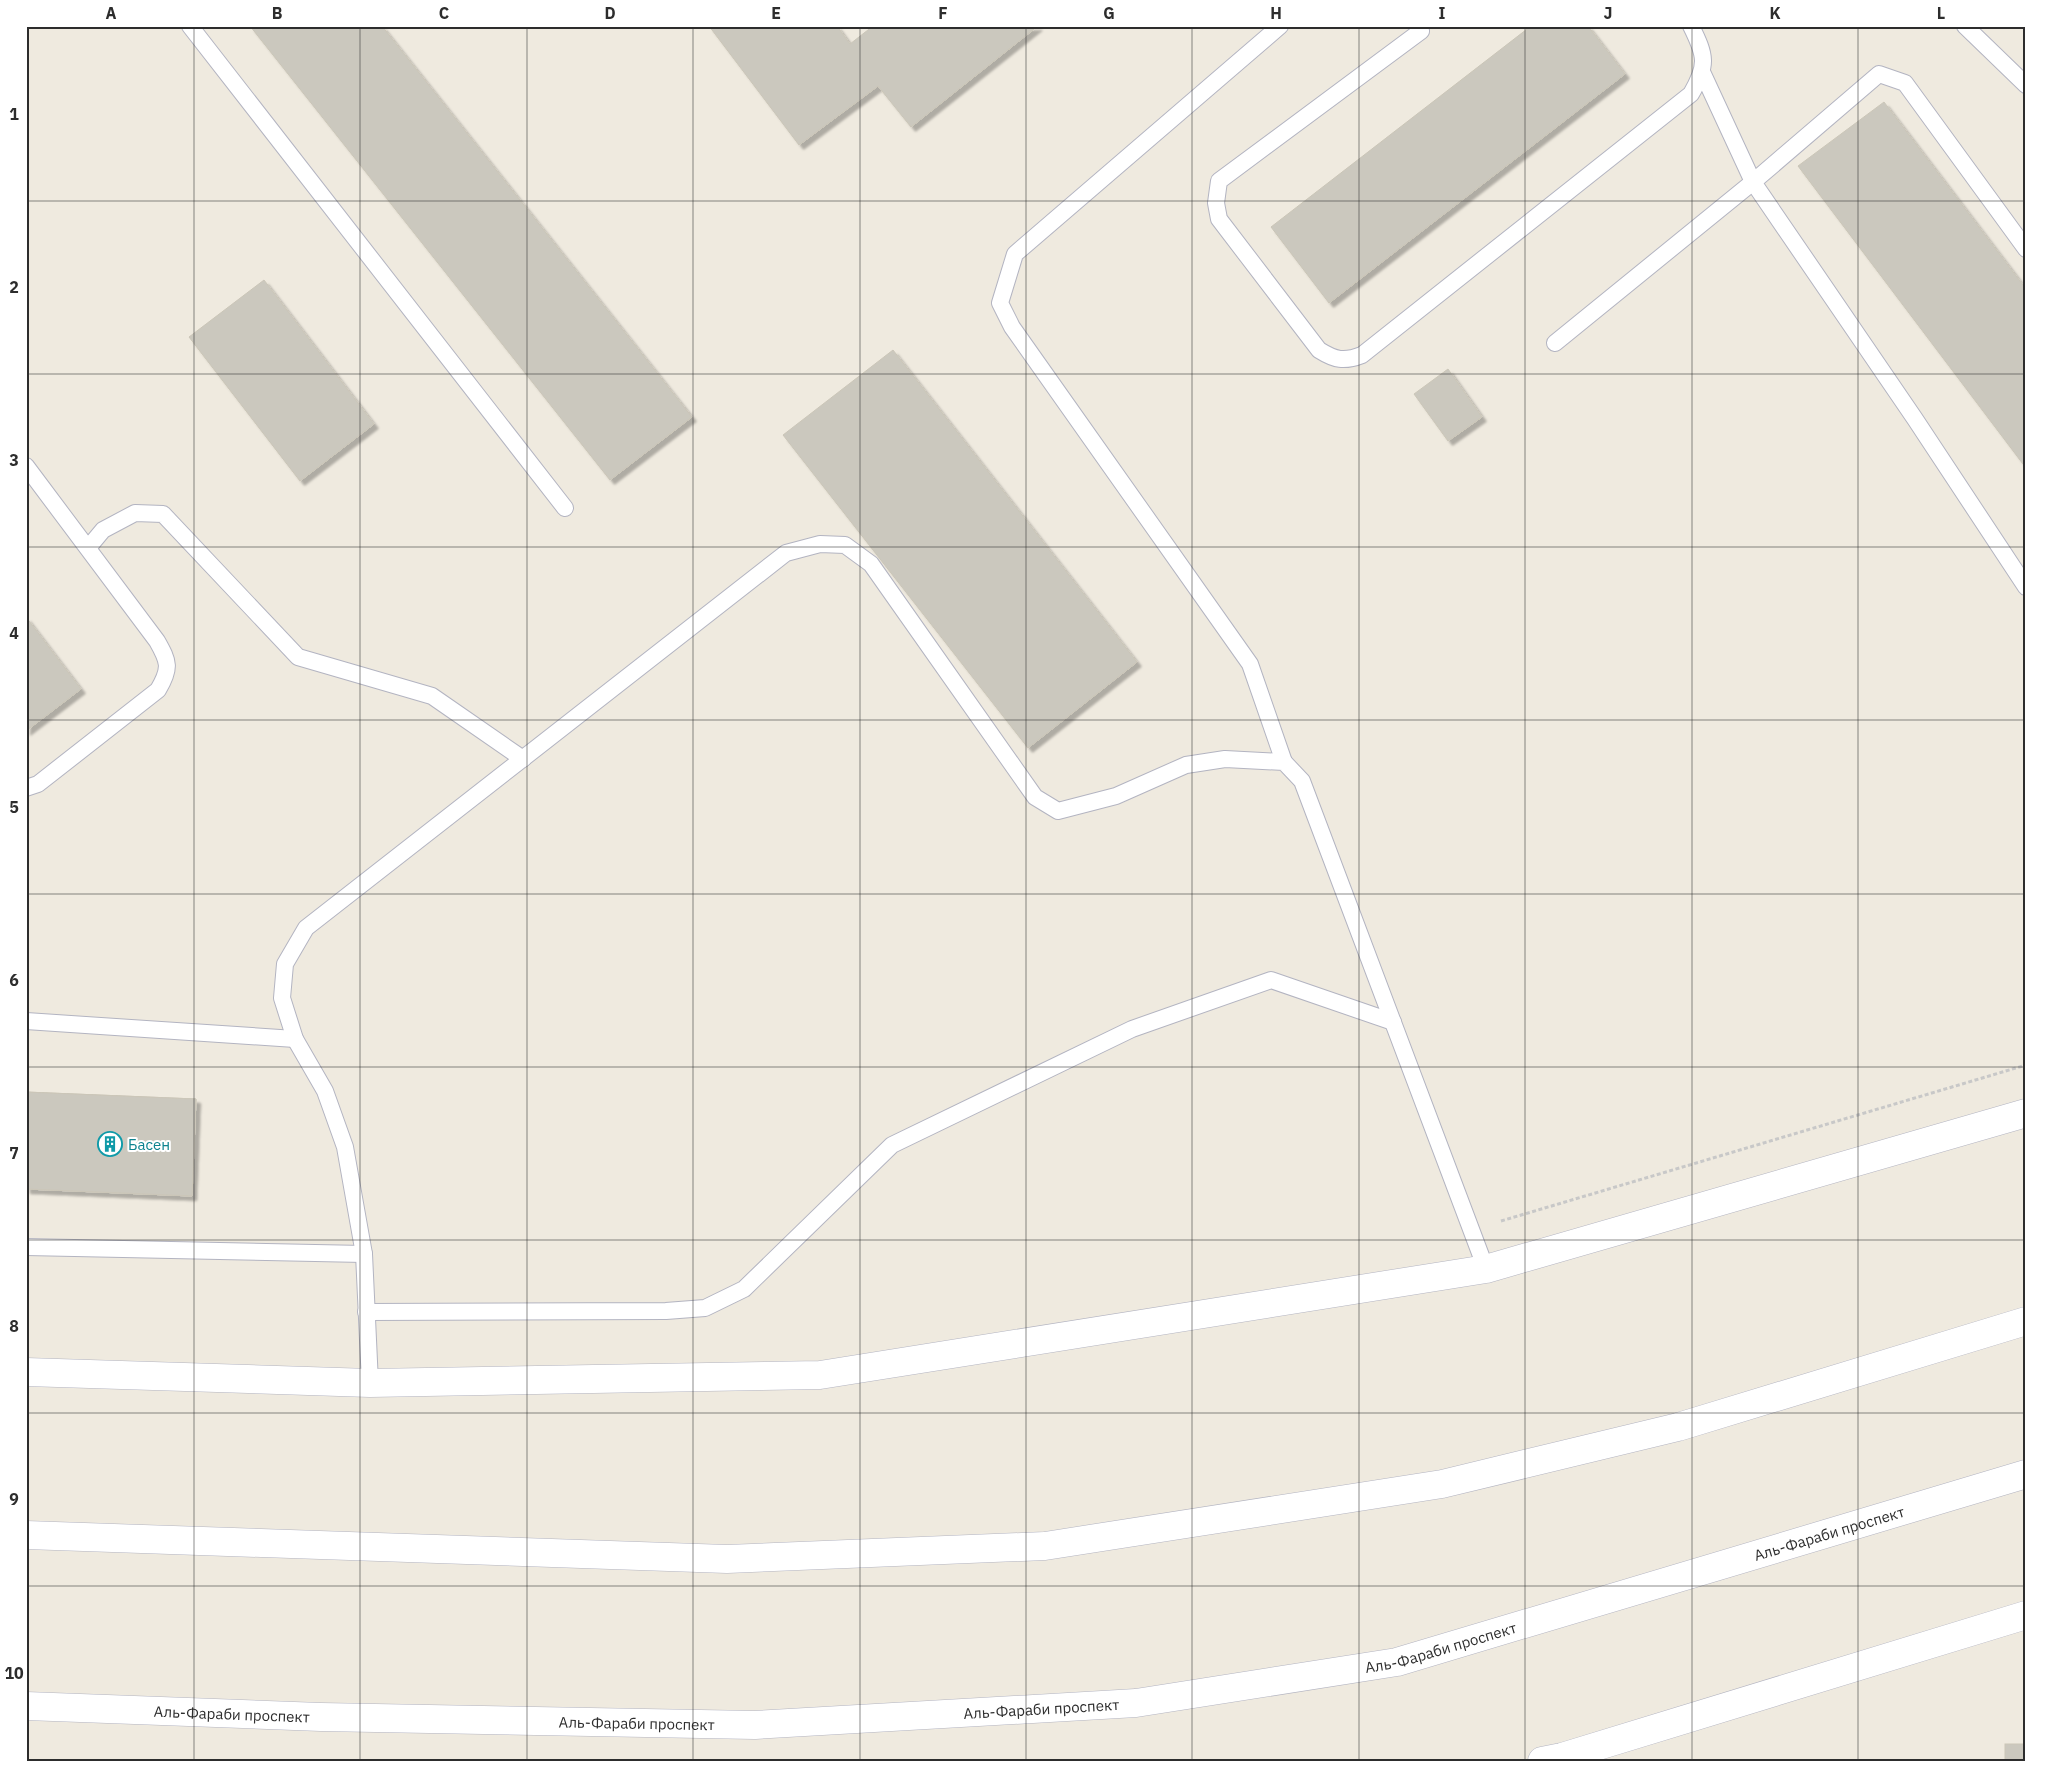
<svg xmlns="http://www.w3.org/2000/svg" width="2052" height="1787" font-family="'IBM Plex Sans',sans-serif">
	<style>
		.building { fill: #cbc8be; stroke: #cbc6b8; filter: url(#shadow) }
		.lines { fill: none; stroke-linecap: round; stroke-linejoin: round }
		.service-casing { stroke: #b3b4c1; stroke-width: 18 }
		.minor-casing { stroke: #b3b4c1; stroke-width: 29 }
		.tertiary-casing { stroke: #b3b4c1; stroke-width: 29 }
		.path { stroke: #c8c8c8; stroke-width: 3; stroke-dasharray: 4 2.5; stroke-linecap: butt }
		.service { stroke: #fff; stroke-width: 16 }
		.minor { stroke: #fff; stroke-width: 28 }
		.tertiary { stroke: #fff; stroke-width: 28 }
		.grid { fill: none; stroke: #2d2d2d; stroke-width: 1; stroke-opacity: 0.55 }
		.labels { text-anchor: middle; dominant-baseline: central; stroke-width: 4; stroke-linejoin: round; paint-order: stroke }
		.culture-label { font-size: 15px; fill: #0d838f; stroke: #fff; text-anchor: start }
		.street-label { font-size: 15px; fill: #2d2d2d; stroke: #fff }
		.neatline { fill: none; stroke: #2d2d2d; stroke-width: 2 }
		.grid-label { font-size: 16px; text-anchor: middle; font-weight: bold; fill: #2d2d2d }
	</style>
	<defs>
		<filter id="shadow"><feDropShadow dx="4.5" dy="4.5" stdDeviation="1" flood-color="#0004"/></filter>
	</defs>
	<rect width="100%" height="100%" fill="#efeadf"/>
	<g class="building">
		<polygon points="250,26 382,26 692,417 610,480"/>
		<polygon points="709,26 837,26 850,44 873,26 1038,26 911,127 878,86 799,145"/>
		<polygon points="1531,26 1588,26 1625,74 1329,303 1271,227"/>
		<polygon points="1884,102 2026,289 2026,468 1798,166"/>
		<polygon points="264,280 374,424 300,481 189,337"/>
		<polygon points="893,350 1137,662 1028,748 783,435"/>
		<polygon points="1448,369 1482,417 1448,441 1414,394"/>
		<polygon points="26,617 81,689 26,731"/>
		<polygon points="26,1092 196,1099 192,1196 26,1189"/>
		<polygon points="26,1092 196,1099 192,1196 26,1189"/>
		<rect x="2005" y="1744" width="21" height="17"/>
	</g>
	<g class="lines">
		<defs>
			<g id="service">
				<polyline points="190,26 565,508"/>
				<polyline points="1280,26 1015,254 1000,303 1012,327 1250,664 1284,762"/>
				<path d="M1420,26L1421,31L1219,181L1216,203L1219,219L1319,350C1335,360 1344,362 1362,355L1691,94C1708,65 1706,56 1691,26"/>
				<polyline points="1965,26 2026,85"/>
				<polyline points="1703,74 1753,182 1915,419 2026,587"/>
				<polyline points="1555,343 1753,182 1879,74 1905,83 2026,249"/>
				<path d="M26,466L157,641C169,662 171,668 158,690L38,784L26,788"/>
				<polyline points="88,548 103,530 135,513 163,514 298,657 432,696 523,759"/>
				<polyline points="26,1021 295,1039"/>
				<polyline points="26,1247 364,1254"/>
				<polyline points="366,1312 666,1311 705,1308 744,1289 892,1145 1132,1029 1271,980 1393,1022"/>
				<polyline points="370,1383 364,1254 345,1147 325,1091 295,1039 282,998 285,964 306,928 786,553 820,544 845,545 871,564 1035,797 1058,811 1116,796 1186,765 1225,759 1284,762 1302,781 1486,1269"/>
			</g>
			<g id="minor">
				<polyline points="26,1372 370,1383 820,1375 1486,1269 2026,1113"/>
				<polyline points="1542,1761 1562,1757 2026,1615"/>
			</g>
			<g id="tertiary">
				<polyline points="26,1535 727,1559 1045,1546 1442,1484 1678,1427 2026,1321"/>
				<path id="s1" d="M26,1706L321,1717L755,1725L1136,1703L1397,1662L2026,1474"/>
			</g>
		</defs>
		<use href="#service" class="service-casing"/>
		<use href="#minor" class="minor-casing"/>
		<use href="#tertiary" class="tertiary-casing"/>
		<polyline class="path" points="1501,1221 2026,1065"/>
		<use href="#service" class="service"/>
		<use href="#minor" class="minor"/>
		<use href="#tertiary" class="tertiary"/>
	</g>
	<path class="grid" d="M194,26V1761M360,26V1761M527,26V1761M693,26V1761M860,26V1761M1026,26V1761M1192,26V1761M1359,26V1761M1525,26V1761M1692,26V1761M1858,26V1761M26,201H2026M26,374H2026M26,547H2026M26,720H2026M26,894H2026M26,1067H2026M26,1240H2026M26,1413H2026M26,1586H2026"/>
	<defs>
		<symbol id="building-ring" viewBox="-11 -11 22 22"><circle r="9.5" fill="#fff" stroke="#0f9aa8" stroke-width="1.5"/><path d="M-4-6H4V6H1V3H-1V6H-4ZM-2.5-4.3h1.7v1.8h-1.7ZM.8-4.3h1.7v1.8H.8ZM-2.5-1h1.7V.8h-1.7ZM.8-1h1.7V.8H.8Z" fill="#0f9aa8"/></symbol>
	</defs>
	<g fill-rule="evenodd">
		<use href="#building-ring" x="96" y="1130" width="28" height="28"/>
	</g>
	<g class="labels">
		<g class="culture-label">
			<text x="128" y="1144">Басен</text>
		</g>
		<g class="street-label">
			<text stroke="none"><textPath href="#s1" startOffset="1826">Аль-Фараби проспект</textPath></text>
			<text stroke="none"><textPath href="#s1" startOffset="1421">Аль-Фараби проспект</textPath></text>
			<text stroke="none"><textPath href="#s1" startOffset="1016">Аль-Фараби проспект</textPath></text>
			<text stroke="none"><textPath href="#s1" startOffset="206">Аль-Фараби проспект</textPath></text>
			<text stroke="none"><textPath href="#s1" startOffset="611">Аль-Фараби проспект</textPath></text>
		</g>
	</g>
	<rect width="2052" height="1787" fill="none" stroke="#ffffff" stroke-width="55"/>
	<rect x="28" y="28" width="1996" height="1732" class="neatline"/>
	<g class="grid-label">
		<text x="111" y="19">A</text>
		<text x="277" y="19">B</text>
		<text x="444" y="19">C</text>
		<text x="610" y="19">D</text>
		<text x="776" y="19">E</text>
		<text x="943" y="19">F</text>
		<text x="1109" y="19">G</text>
		<text x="1276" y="19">H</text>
		<text x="1442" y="19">I</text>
		<text x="1608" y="19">J</text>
		<text x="1775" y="19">K</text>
		<text x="1941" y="19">L</text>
		<text x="14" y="120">1</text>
		<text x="14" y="293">2</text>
		<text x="14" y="466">3</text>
		<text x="14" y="639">4</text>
		<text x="14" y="813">5</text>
		<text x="14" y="986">6</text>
		<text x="14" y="1159">7</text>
		<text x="14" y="1332">8</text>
		<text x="14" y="1505">9</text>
		<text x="14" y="1679">10</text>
	</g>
</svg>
